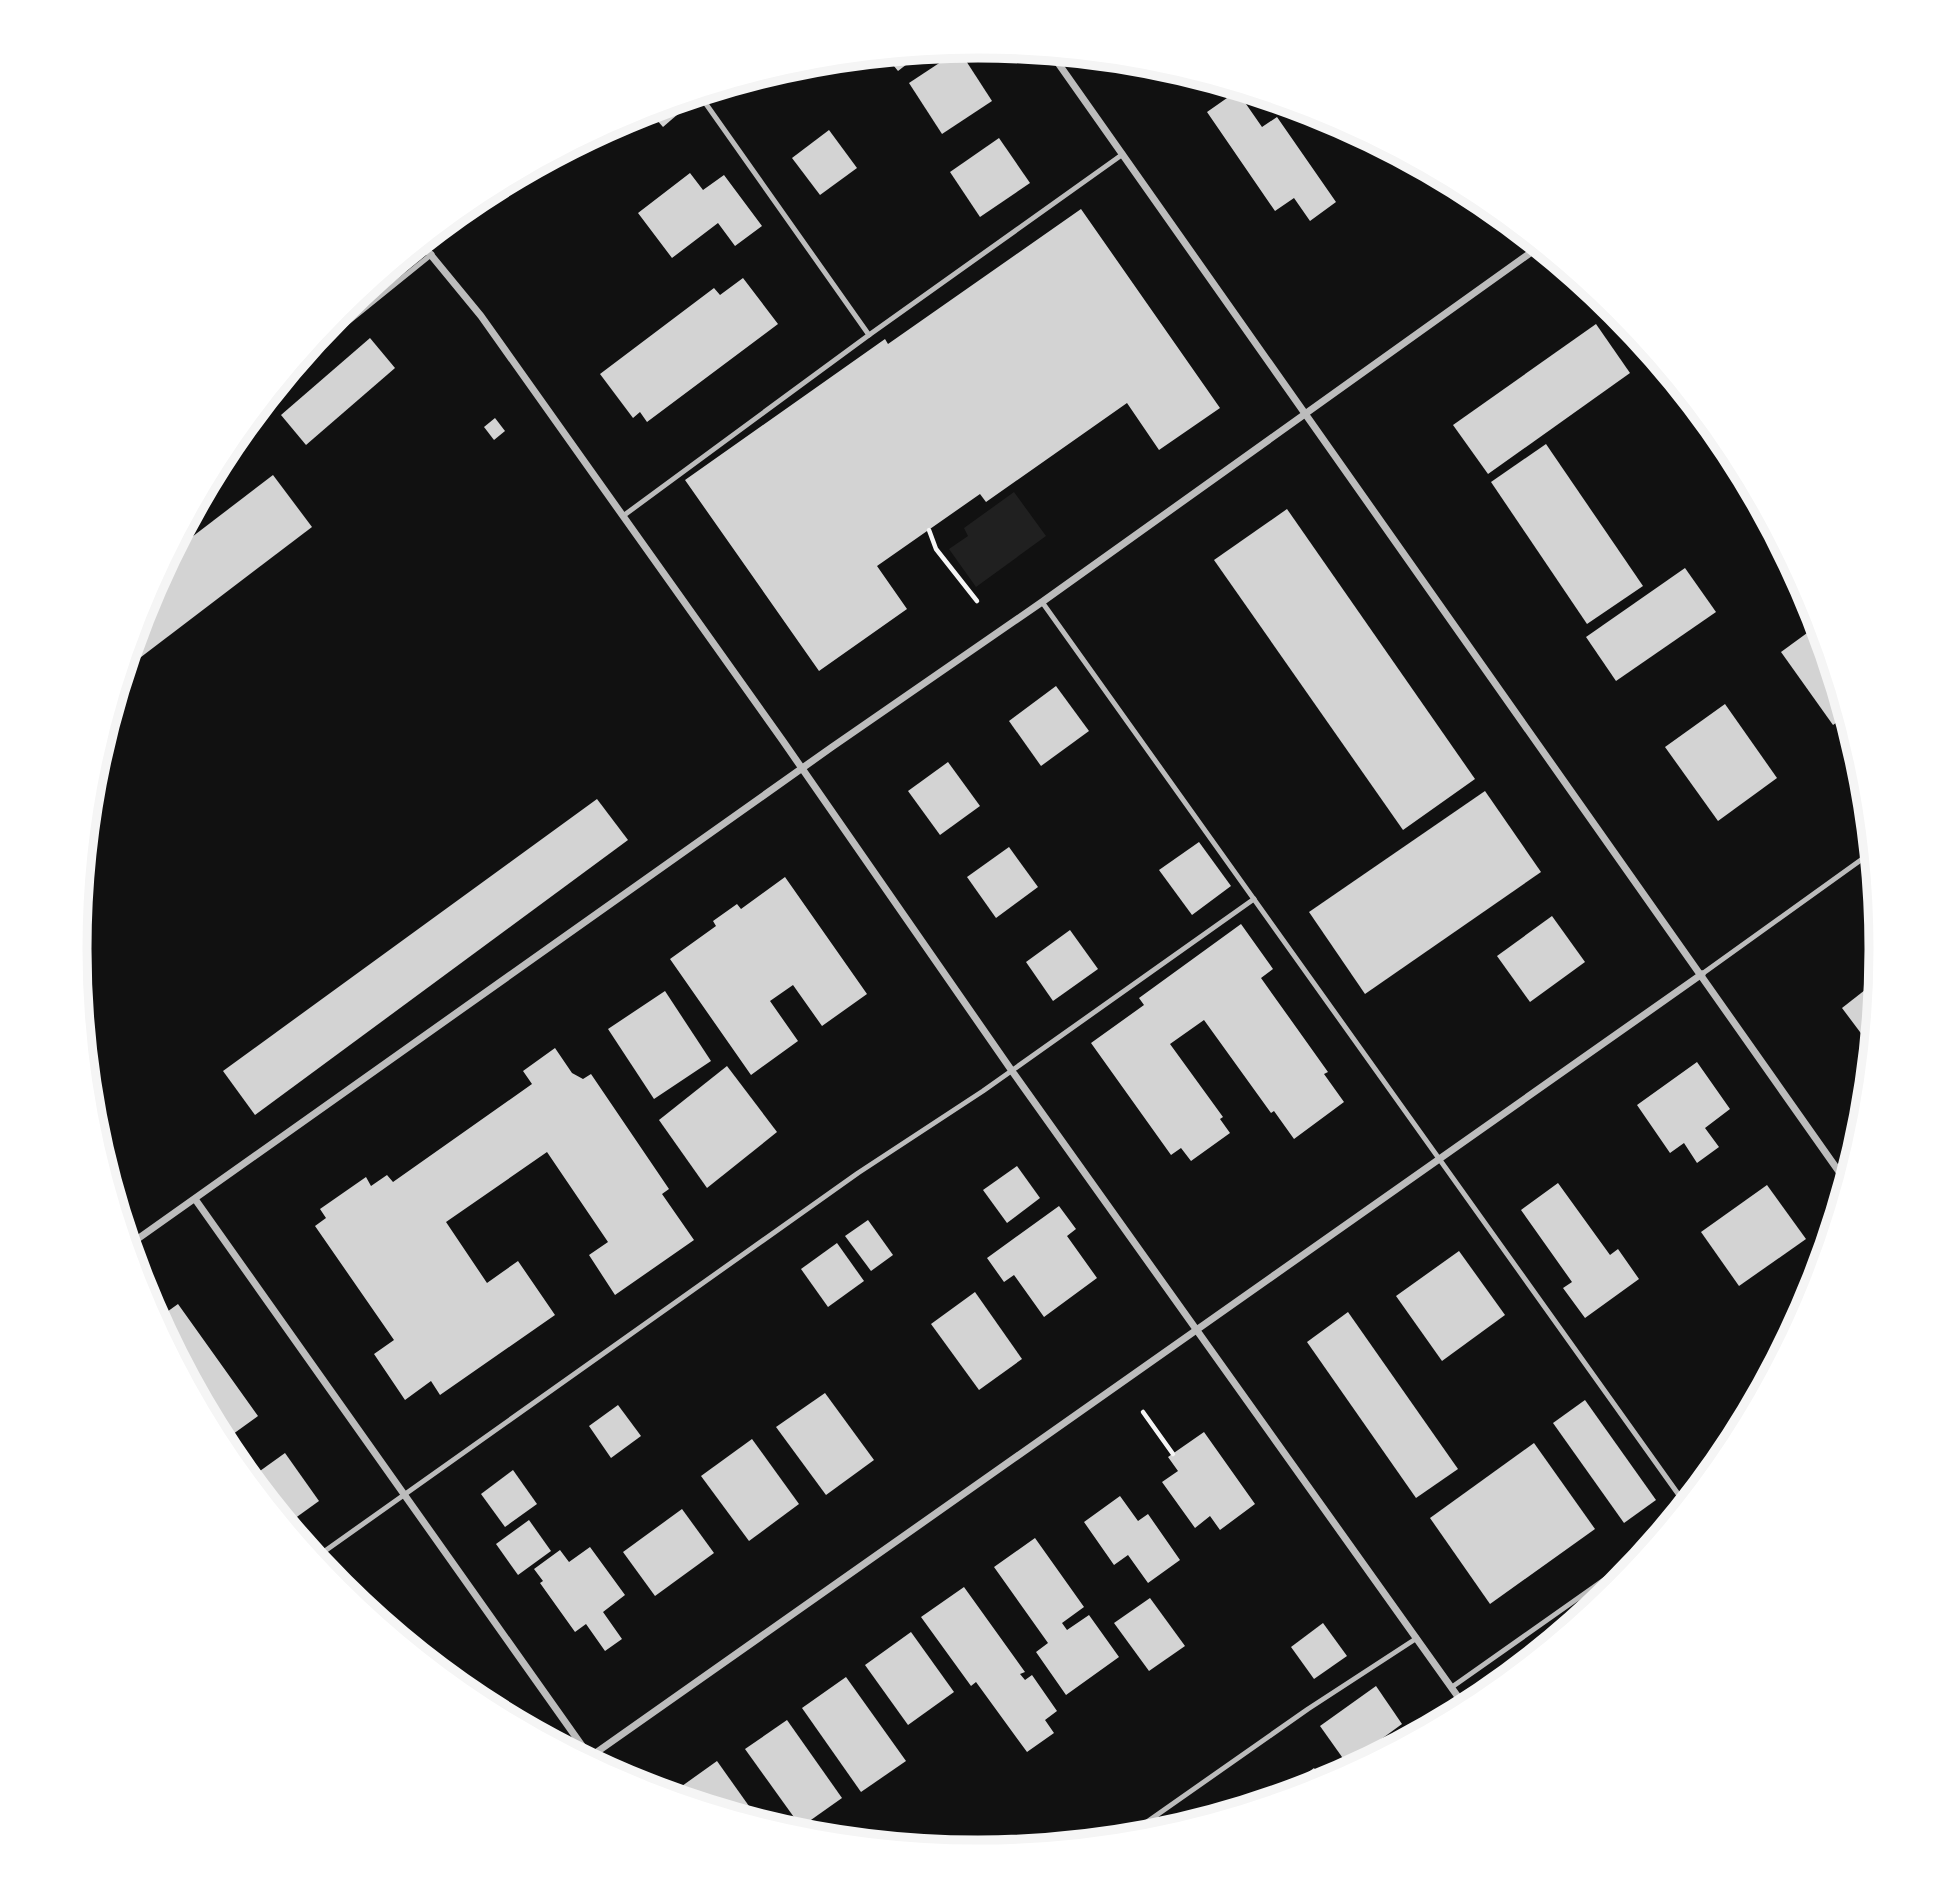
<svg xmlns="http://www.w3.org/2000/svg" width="1957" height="1898" font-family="Inter,sans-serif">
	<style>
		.green { fill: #202020 }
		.building { fill: #d3d3d3 }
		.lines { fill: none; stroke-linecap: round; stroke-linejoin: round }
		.path { stroke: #f5f5f5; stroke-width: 4.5 }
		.service { stroke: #bcbcbc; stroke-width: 5 }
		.minor { stroke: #bcbcbc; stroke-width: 7 }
		.rim { fill: none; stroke: #f5f5f5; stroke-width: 9 }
	</style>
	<rect width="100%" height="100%" fill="#111"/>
	<polygon class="green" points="1014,492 1046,536 976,587 949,549 968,536 964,528"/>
	<g class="building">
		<polygon points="959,50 992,101 942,134 909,83"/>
		<polygon points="924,51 898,71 885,55 898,53"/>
		<polygon points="1237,91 1262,127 1277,117 1336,202 1310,221 1294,198 1275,211 1207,112"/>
		<polygon points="689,97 692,102 663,127 648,110"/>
		<polygon points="829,130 857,168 820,195 792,158"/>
		<polygon points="999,138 1030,183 980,217 950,172"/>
		<polygon points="690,173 703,190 724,175 762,226 735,246 718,223 672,258 638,213"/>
		<polygon points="1081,209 1220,408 1159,450 1127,403 986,502 980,494 877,566 907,609 819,671 685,480 885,339 888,344"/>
		<polygon points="743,278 778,324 647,422 640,412 633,418 600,374 714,288 720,295"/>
		<polygon points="1596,324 1630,373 1488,474 1453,425"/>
		<polygon points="370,338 395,368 306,445 281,415"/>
		<polygon points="495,418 505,431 494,440 484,427"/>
		<polygon points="1546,444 1643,586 1587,624 1491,482"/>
		<polygon points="273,475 312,527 124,670 144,603 171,553"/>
		<polygon points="1287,509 1475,779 1403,830 1214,560"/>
		<polygon points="1685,568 1716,612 1616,681 1586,637"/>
		<polygon points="1818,625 1821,630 1847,715 1833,725 1781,652"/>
		<polygon points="1056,686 1089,731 1041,766 1009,721"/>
		<polygon points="1725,704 1777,778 1718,821 1665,747"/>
		<polygon points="948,762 980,806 940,835 908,791"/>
		<polygon points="1485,791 1541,872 1365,994 1309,912"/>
		<polygon points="597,799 628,840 255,1115 223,1071"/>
		<polygon points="1199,842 1231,886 1192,915 1159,870"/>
		<polygon points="1009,847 1038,887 996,918 967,877"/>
		<polygon points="785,877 867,994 822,1026 793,985 770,1001 798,1041 751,1075 670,959 716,926 713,921 737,904 741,909"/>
		<polygon points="1552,916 1585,962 1530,1002 1497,956"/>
		<polygon points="1241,924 1273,969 1261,978 1328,1072 1324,1074 1344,1102 1294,1139 1274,1111 1271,1113 1204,1020 1170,1044 1223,1117 1220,1119 1230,1133 1191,1161 1181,1148 1171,1155 1091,1043 1144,1005 1139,998"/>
		<polygon points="1070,930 1098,969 1053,1001 1026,962"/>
		<polygon points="1879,979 1877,1001 1872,1048 1842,1008"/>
		<polygon points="665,991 711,1061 654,1099 608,1029"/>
		<polygon points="555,1048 572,1073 583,1079 591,1074 669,1189 662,1194 694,1240 615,1295 589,1255 608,1242 547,1152 446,1222 487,1283 518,1261 555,1315 440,1395 431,1381 405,1400 374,1354 394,1340 315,1226 326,1218 320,1209 366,1177 371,1186 387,1175 393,1182 532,1084 523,1071"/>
		<polygon points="1697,1062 1730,1109 1705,1128 1719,1147 1697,1163 1684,1143 1670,1153 1637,1105"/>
		<polygon points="727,1066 777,1132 707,1188 659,1120"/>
		<polygon points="1017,1166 1040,1198 1007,1223 983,1190"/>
		<polygon points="1558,1183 1610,1255 1618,1249 1639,1279 1585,1318 1563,1288 1572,1282 1521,1210"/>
		<polygon points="1767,1185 1806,1239 1739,1286 1701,1232"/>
		<polygon points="1059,1206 1076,1229 1067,1236 1097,1278 1044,1317 1014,1275 1004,1282 987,1258"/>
		<polygon points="868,1220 893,1255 871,1271 845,1236"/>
		<polygon points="837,1243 864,1281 828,1307 801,1269"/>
		<polygon points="1459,1251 1505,1315 1442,1361 1396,1296"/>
		<polygon points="975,1292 1022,1359 979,1390 931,1324"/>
		<polygon points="178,1304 258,1416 222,1442 200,1400 207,1395 182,1360 180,1362 157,1319"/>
		<polygon points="1348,1312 1458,1469 1416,1498 1307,1342"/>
		<polygon points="825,1393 874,1460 826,1495 776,1427"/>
		<polygon points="1585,1400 1656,1500 1624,1523 1553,1423"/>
		<polygon points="618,1405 641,1436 611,1458 589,1426"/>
		<polygon points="1204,1432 1255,1504 1220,1530 1210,1516 1195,1528 1162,1482 1178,1471 1168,1457"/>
		<polygon points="752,1439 799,1504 749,1541 701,1476"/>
		<polygon points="1534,1443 1595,1529 1490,1604 1430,1518"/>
		<polygon points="285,1453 319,1501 287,1524 250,1478"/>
		<polygon points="513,1470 537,1504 505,1527 481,1494"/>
		<polygon points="1120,1496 1138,1521 1148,1514 1180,1560 1148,1583 1128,1555 1114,1565 1084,1522"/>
		<polygon points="682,1509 714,1553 655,1596 623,1552"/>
		<polygon points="529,1520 551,1551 518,1575 496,1544"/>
		<polygon points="1035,1538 1084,1607 1062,1623 1067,1630 1089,1615 1119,1657 1066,1695 1036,1652 1048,1643 994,1567"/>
		<polygon points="590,1547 625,1595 603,1612 622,1639 605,1651 586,1624 575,1632 540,1583 543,1581 534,1569 560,1550 569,1562"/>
		<polygon points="964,1587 1025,1672 1020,1674 1025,1680 1032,1675 1057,1711 1045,1720 1054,1733 1027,1752 976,1682 971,1686 921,1617"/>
		<polygon points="1150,1598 1185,1646 1149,1671 1114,1623"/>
		<polygon points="1323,1623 1347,1656 1314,1679 1291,1647"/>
		<polygon points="911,1632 954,1692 908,1725 865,1665"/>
		<polygon points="846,1677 906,1761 861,1792 802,1708"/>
		<polygon points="1376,1686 1402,1724 1347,1764 1320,1726"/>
		<polygon points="787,1720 842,1798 801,1827 745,1749"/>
		<polygon points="717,1761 761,1823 693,1802 682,1786"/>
		<polygon points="1314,1768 1325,1783 1271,1800"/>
	</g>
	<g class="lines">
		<g class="path">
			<polyline points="929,530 936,549 977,601"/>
			<polyline points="114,1196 123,1201"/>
			<polyline points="1143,1412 1173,1454"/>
		</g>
		<g class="service">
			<polyline points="699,94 869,335"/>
			<polyline points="296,364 432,254"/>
			<polyline points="1701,412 1741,468"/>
			<polyline points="623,516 869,335 1123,154"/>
			<polyline points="1042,602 1686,1505"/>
			<polyline points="1702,974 1872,852"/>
			<polyline points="315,1558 858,1173 983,1091 1254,899"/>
			<polyline points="1452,1687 1652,1546"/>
			<polyline points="1124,1838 1308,1709 1417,1638"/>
		</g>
		<g class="minor">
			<polyline points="1051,53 1847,1183"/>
			<polyline points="421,243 481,316 623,516 783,741 1012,1071 1466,1708"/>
			<polyline points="195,1199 595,1764"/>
			<polyline points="129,1245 832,747 1042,602 1540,246"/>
			<polyline points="587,1759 1702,974"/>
		</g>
	</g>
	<path d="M0 0H1957V1898H0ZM87 949a891 891 0 1 1 1782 0a891 891 0 1 1-1782 0Z" fill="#fff" fill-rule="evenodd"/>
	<path class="rim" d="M87 949a891 891 0 1 1 1782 0a891 891 0 1 1-1782 0Z"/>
</svg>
